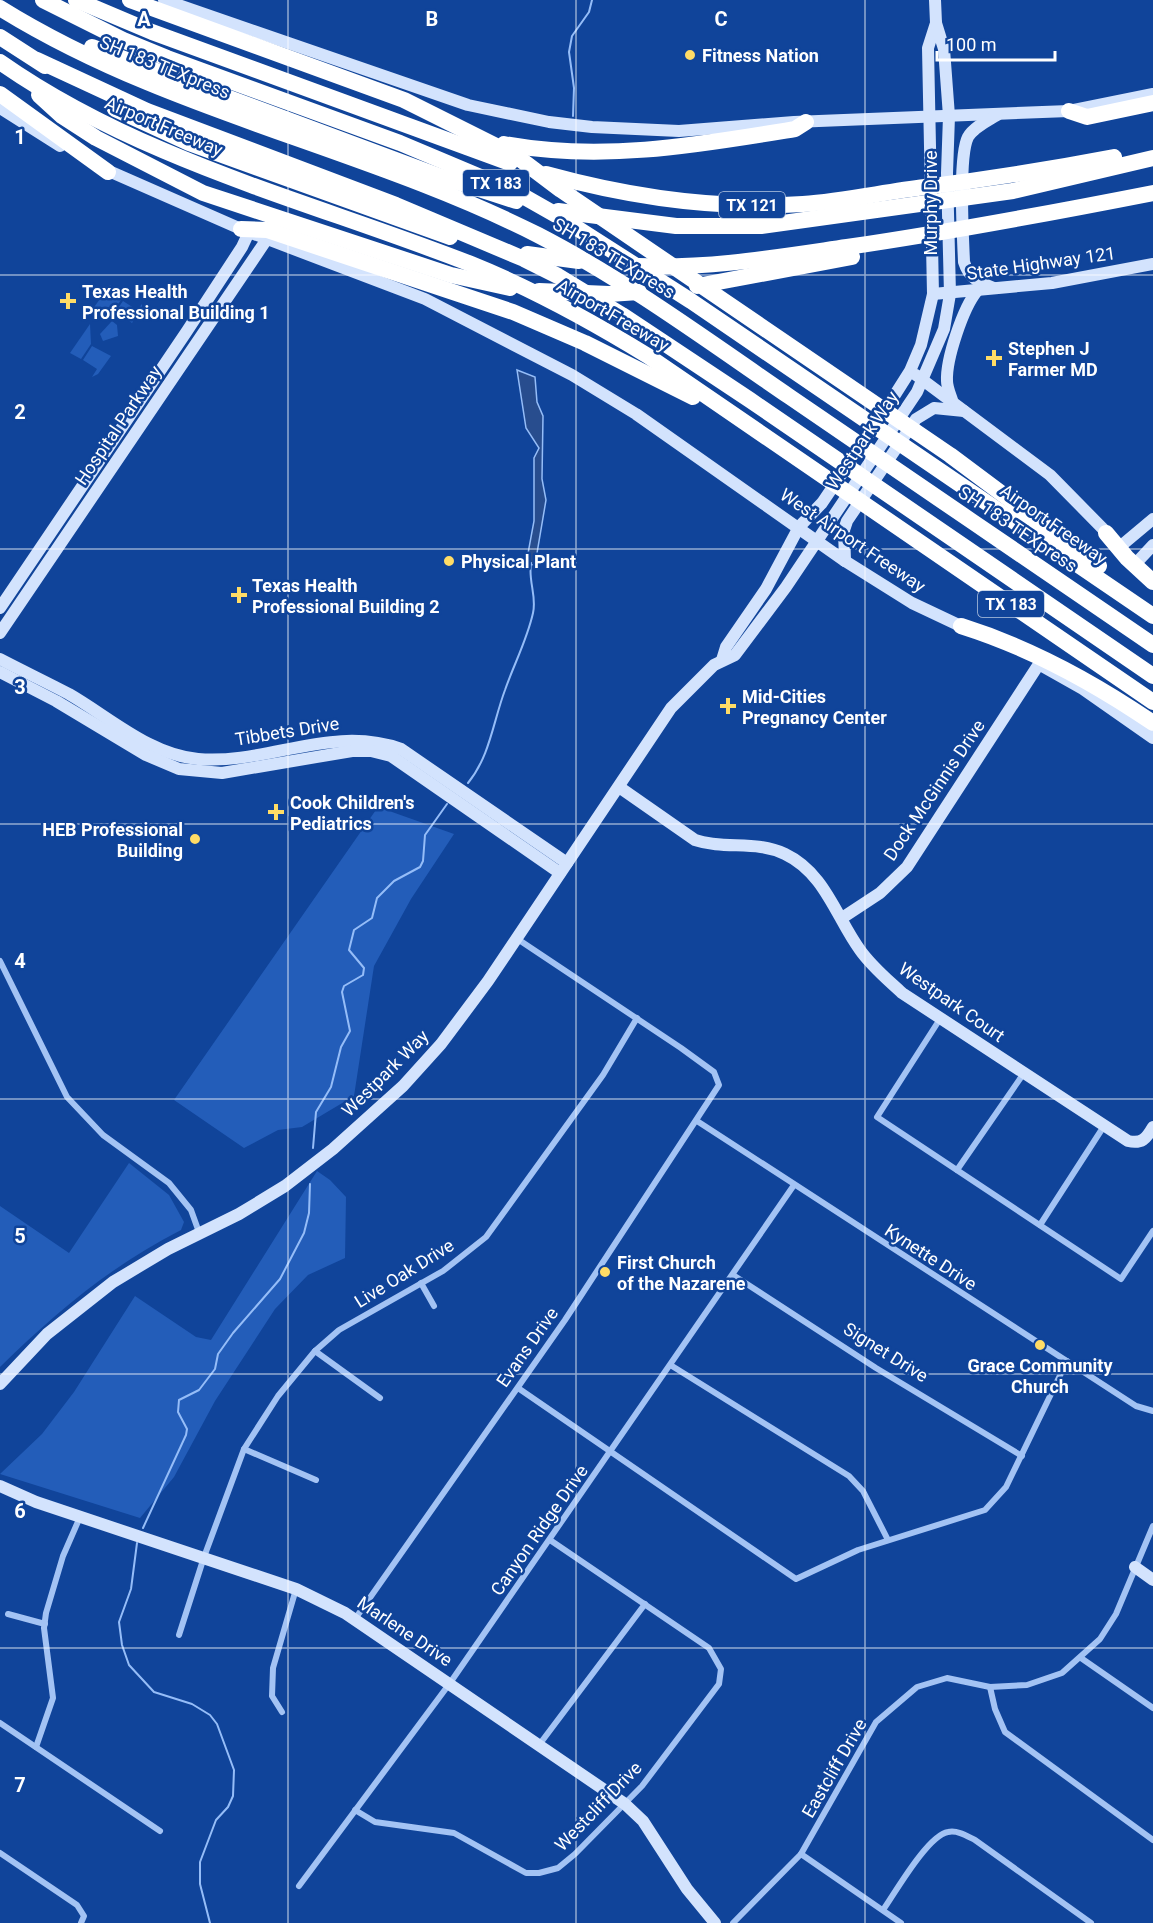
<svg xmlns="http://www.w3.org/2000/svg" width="1153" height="1923" font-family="Roboto,sans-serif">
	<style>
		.green { fill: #235db9 }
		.water { fill: #284d8e; stroke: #95bdf8; stroke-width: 1.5 }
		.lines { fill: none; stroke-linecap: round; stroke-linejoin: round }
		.stream { stroke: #95bdf8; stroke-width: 2 }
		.street { stroke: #a3c3f4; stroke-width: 6 }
		.secondary { stroke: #d3e3fd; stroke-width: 12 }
		.highway { stroke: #fff; stroke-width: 16 }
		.grid { fill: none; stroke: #fff; stroke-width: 1.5; stroke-opacity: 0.55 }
		.poi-dot { fill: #ffdc66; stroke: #10449a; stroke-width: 2 }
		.labels { text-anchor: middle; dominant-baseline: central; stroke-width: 5; stroke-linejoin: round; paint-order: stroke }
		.shield { fill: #10449a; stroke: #b7c7e1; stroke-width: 1.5 }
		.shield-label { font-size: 16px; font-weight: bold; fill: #fff }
		.poi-label { font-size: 18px; font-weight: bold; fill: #fff; stroke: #10449a; text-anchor: start }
		.street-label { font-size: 18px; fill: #fff; stroke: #10449a }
		.grid-label { font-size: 20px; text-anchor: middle; font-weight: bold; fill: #fff; stroke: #10449a; stroke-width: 5; stroke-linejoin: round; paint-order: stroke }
	</style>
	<rect width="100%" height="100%" fill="#10449a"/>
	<g class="green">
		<polygon points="110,285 114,288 111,293 121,300 114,310 106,311 103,307 99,309 102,314 95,317 92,310"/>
		<polygon points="123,301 137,310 142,304 142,307 132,323 116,311"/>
		<polygon points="112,321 117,325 118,336 103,341 100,334"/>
		<polygon points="90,324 91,344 81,359 70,353"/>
		<polygon points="92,346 111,356 98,374 92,377 97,369 83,360"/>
		<polygon points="378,807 454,834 411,899 374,966 354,1096 302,1127 278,1130 244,1148 174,1100"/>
		<path d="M129,1163L169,1195L184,1222L181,1230C112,1265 55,1313 0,1367V1206L69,1253Z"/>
		<polygon points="317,1171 330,1180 346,1197 345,1258 308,1275 275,1309 215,1401 174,1477 140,1518 0,1474 42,1434 74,1392 135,1296 196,1337 211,1340"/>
	</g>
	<polygon class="water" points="517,370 535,377 537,402 543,416 542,479 546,500 535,565 526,564 534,521 534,458 539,448 526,428"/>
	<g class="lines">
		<g class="stream">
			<polyline points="573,116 574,88 569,52 572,36 589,12 592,0"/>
			<path d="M468,783C490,756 493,722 505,690C514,664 527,640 533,613C537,596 528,581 531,563"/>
			<polyline points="313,1148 316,1112 331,1087 341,1047 350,1031 342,992 344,986 363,975 364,968 349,950 354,930 372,918 377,898 394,881 420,867 423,861 425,835 447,804"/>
			<polyline points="143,1528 186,1435 187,1429 178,1412 179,1400 199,1390 215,1369 218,1354 233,1333 280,1279 304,1233 309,1213 310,1184"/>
			<polyline points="137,1543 131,1589 119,1622 122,1645 129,1665 154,1692 192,1704 210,1715 217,1724 234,1770 233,1796 228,1807 216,1820 200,1862 200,1884 210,1923"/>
		</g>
		<g class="street">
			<polyline points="0,961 67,1097 103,1135 169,1183 191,1210 200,1235"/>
			<polyline points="940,1019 877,1117 1121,1279 1153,1231"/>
			<polyline points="697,1121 1136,1406 1153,1411"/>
			<polyline points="957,1170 1024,1073"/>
			<polyline points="1040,1225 1104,1126"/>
			<polyline points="733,1275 876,1368 1022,1456"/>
			<polyline points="421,1283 434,1306"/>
			<polyline points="315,1351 380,1398"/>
			<polyline points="672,1366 849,1476 863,1491 888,1540"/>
			<polyline points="518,1388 796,1579 858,1550 985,1510 1006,1487 1067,1361"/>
			<polyline points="244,1449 316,1480"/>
			<polyline points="8,1614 45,1624"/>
			<polyline points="355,1619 565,1320 719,1085 714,1072 681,1048 516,938"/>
			<polyline points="179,1635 204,1557 244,1449 278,1396 315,1351 339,1330 443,1271 486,1237 603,1075 637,1018"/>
			<polyline points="1081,1658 1153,1708"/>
			<polyline points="990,1687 995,1709 1005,1732 1153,1840"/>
			<polyline points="282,1712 272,1696 273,1668 296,1589"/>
			<polyline points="0,1723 160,1831"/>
			<polyline points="539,1745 645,1604"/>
			<polyline points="36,1747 53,1698 44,1628 46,1613 63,1556 80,1517"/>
			<polyline points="355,1810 375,1822 454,1833 526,1873 539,1873 558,1868 575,1854 642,1786 719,1684 721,1669 709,1648 550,1540"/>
			<polyline points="0,1853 77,1905 84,1916 81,1923"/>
			<polyline points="801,1854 901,1923"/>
			<polyline points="299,1886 450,1683 794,1185"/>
			<path d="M883,1910C895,1893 928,1835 948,1832C958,1830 967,1836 975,1840L1091,1923"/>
			<polyline points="733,1923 801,1854 876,1722 917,1687 947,1678 990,1687 1027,1685 1062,1673 1100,1639 1116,1614 1153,1526"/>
		</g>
		<g class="secondary">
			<polyline points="164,0 468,105 549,122 592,127 679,131 794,122 1069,111 1153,94"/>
			<polyline points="0,108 60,146"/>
			<polyline points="102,168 241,229 425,299 572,375 636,414 845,561 912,603 967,629"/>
			<path d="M994,288C978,282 969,278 964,262C963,236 958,157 968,137C974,127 987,121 997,115"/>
			<polyline points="933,294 1052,283 1153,264"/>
			<polyline points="916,375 1050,475 1112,538"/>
			<path d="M952,400C950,394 947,387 947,381C946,359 963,308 977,291"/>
			<polyline points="1122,545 1153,519"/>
			<polyline points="1139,560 1153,545"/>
			<polyline points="845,561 844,530 847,521 916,419 934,408 964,411"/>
			<polyline points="0,608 187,331 242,247 249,232"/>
			<polyline points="0,633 267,239"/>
			<path d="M0,659C23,671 46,682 69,694C109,717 150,755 198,759C267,765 332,724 401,749L567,863"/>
			<polyline points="722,660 726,647 766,589 799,527 822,503 891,401 910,371 921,345 933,294 928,48 936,23"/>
			<polyline points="1044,667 1083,689 1153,738"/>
			<polyline points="0,672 56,701 146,755 179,769 222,773 352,751 371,751 391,756 560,873"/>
			<path d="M619,787L695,840C725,850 756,840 785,854C825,873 836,917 860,950C872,967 887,979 902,993L1128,1141C1142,1144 1146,1139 1153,1127"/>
			<polyline points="842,918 880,893 907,867 1039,664"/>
			<polyline points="0,1384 47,1334 113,1282 168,1249 239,1214 285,1186 333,1149 403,1086 441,1044 488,981 671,708 714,665 735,655 786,587 917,392 944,329 950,294 947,173 949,116 944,49 936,23 935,0"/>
			<polyline points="0,1486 36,1502 296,1589 345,1613 625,1804 643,1821 687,1889 715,1923"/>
			<polyline points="1135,1567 1153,1580"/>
		</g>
		<g class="highway">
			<polyline points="43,0 123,40 167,58 400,143 514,191 558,216 691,301 1153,616"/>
			<polyline points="76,0 152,32 510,163"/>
			<polyline points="130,0 404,100 516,156 561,190 950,455 1099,566"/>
			<path d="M0,8C167,112 364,147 538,235C627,281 708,341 790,397C911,480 1032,562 1153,645"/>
			<polyline points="0,37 45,66"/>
			<polyline points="92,47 436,175 516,201"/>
			<polyline points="37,60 147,111 396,205 524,259 558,276 622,315 750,400 1153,676"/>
			<path d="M0,62C141,161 313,202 471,264C533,289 591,321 648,356L1153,702"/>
			<polyline points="0,94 108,172"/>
			<polyline points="39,95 62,116 96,138 203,193 451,275 510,288"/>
			<polyline points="115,109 189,143 450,237"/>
			<polyline points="1069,111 1087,117 1153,103"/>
			<path d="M504,144C602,162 698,145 795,129L806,122"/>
			<path d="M546,174C630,197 716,210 803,204C844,201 884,192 925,187C988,179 1051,169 1114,157"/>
			<polyline points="558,211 676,226 761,226 1013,191 1153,158"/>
			<polyline points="241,229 267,230 513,312 585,343 693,397"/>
			<polyline points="527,254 579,261"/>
			<path d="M638,266C708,269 778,257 847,247C949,232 1051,213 1153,193"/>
			<polyline points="697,286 852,257"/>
			<polyline points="539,291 609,294 639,292"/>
			<polyline points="1106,533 1127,558 1153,582"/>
			<path d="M961,626C1031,648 1093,682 1153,723"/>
		</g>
	</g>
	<path class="grid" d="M288,0V1923M576,0V1923M865,0V1923M0,275H1153M0,549H1153M0,824H1153M0,1099H1153M0,1374H1153M0,1648H1153"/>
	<g class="poi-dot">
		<circle cx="690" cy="55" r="6"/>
		<path d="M65 292h6v6h6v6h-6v6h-6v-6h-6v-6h6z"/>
		<path d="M991 349h6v6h6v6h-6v6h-6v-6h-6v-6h6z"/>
		<circle cx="449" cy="561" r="6"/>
		<path d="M236 586h6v6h6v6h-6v6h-6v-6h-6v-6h6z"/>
		<path d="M725 697h6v6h6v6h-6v6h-6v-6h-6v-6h6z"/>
		<path d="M273 803h6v6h6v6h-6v6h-6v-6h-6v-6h6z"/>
		<circle cx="195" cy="839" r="6"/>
		<circle cx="605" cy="1272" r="6"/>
		<circle cx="1040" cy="1345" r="6"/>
	</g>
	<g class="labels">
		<g class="shield">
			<rect x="463" y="170" width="66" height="26" rx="4.5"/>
			<rect x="719" y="192" width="66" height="26" rx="4.5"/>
			<rect x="978" y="591" width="66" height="26" rx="4.5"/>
		</g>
		<g class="shield-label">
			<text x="496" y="183">TX 183</text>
			<text x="752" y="205">TX 121</text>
			<text x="1011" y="604">TX 183</text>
		</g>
		<g class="poi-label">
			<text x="702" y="55">Fitness Nation</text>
			<text x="82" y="291">Texas Health<tspan x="82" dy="21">Professional Building 1</tspan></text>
			<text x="1008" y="348">Stephen J<tspan x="1008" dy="21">Farmer MD</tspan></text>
			<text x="461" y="561">Physical Plant</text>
			<text x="252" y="585">Texas Health<tspan x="252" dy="21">Professional Building 2</tspan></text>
			<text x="742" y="696">Mid-Cities<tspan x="742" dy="21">Pregnancy Center</tspan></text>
			<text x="290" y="802">Cook Children's<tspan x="290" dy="21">Pediatrics</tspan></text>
			<text x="183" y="829" text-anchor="end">HEB Professional<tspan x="183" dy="21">Building</tspan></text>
			<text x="617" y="1262">First Church<tspan x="617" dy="21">of the Nazarene</tspan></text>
			<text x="1040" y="1365" text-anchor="middle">Grace Community<tspan x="1040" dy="21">Church</tspan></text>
		</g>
		<g class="street-label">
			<text transform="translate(165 67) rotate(22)">SH 183 TEXpress</text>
			<text transform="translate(164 126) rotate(23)">Airport Freeway</text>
			<text transform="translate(930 203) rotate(-90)">Murphy Drive</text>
			<text transform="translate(614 258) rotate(31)">SH 183 TEXpress</text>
			<text transform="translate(1041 263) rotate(-8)">State Highway 121</text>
			<text transform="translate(613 315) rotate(30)">Airport Freeway</text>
			<text transform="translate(118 425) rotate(-56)">Hospital Parkway</text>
			<text transform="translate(862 440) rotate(-56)">Westpark Way</text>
			<text transform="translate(1054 524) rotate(35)">Airport Freeway</text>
			<text transform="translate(1018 529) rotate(34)">SH 183 TEXpress</text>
			<text transform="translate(853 540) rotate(34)">West Airport Freeway</text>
			<text transform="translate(287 731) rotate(-9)">Tibbets Drive</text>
			<text transform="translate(934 790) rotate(-56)">Dock McGinnis Drive</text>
			<text transform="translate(952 1002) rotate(35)">Westpark Court</text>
			<text transform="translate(385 1073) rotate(-45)">Westpark Way</text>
			<text transform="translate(931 1257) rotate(33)">Kynette Drive</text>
			<text transform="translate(404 1273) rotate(-32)">Live Oak Drive</text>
			<text transform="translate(527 1347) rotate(-55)">Evans Drive</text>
			<text transform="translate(886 1352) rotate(32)">Signet Drive</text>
			<text transform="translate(539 1530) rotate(-55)">Canyon Ridge Drive</text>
			<text transform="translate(405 1631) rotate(34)">Marlene Drive</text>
			<text transform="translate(834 1768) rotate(-60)">Eastcliff Drive</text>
			<text transform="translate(598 1806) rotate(-46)">Westcliff Drive</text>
		</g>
	</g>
	<g class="grid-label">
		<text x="144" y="26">A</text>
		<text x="432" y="26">B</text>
		<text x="721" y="26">C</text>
		<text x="20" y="144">1</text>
		<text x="20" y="419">2</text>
		<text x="20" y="694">3</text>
		<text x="20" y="968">4</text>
		<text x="20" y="1243">5</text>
		<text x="20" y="1518">6</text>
		<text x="20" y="1792">7</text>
	</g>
	<path d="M937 51v9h118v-9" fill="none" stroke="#ffffff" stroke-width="3"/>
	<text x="946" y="51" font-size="18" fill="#ffffff" stroke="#10449a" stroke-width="4.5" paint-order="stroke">100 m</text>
</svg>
